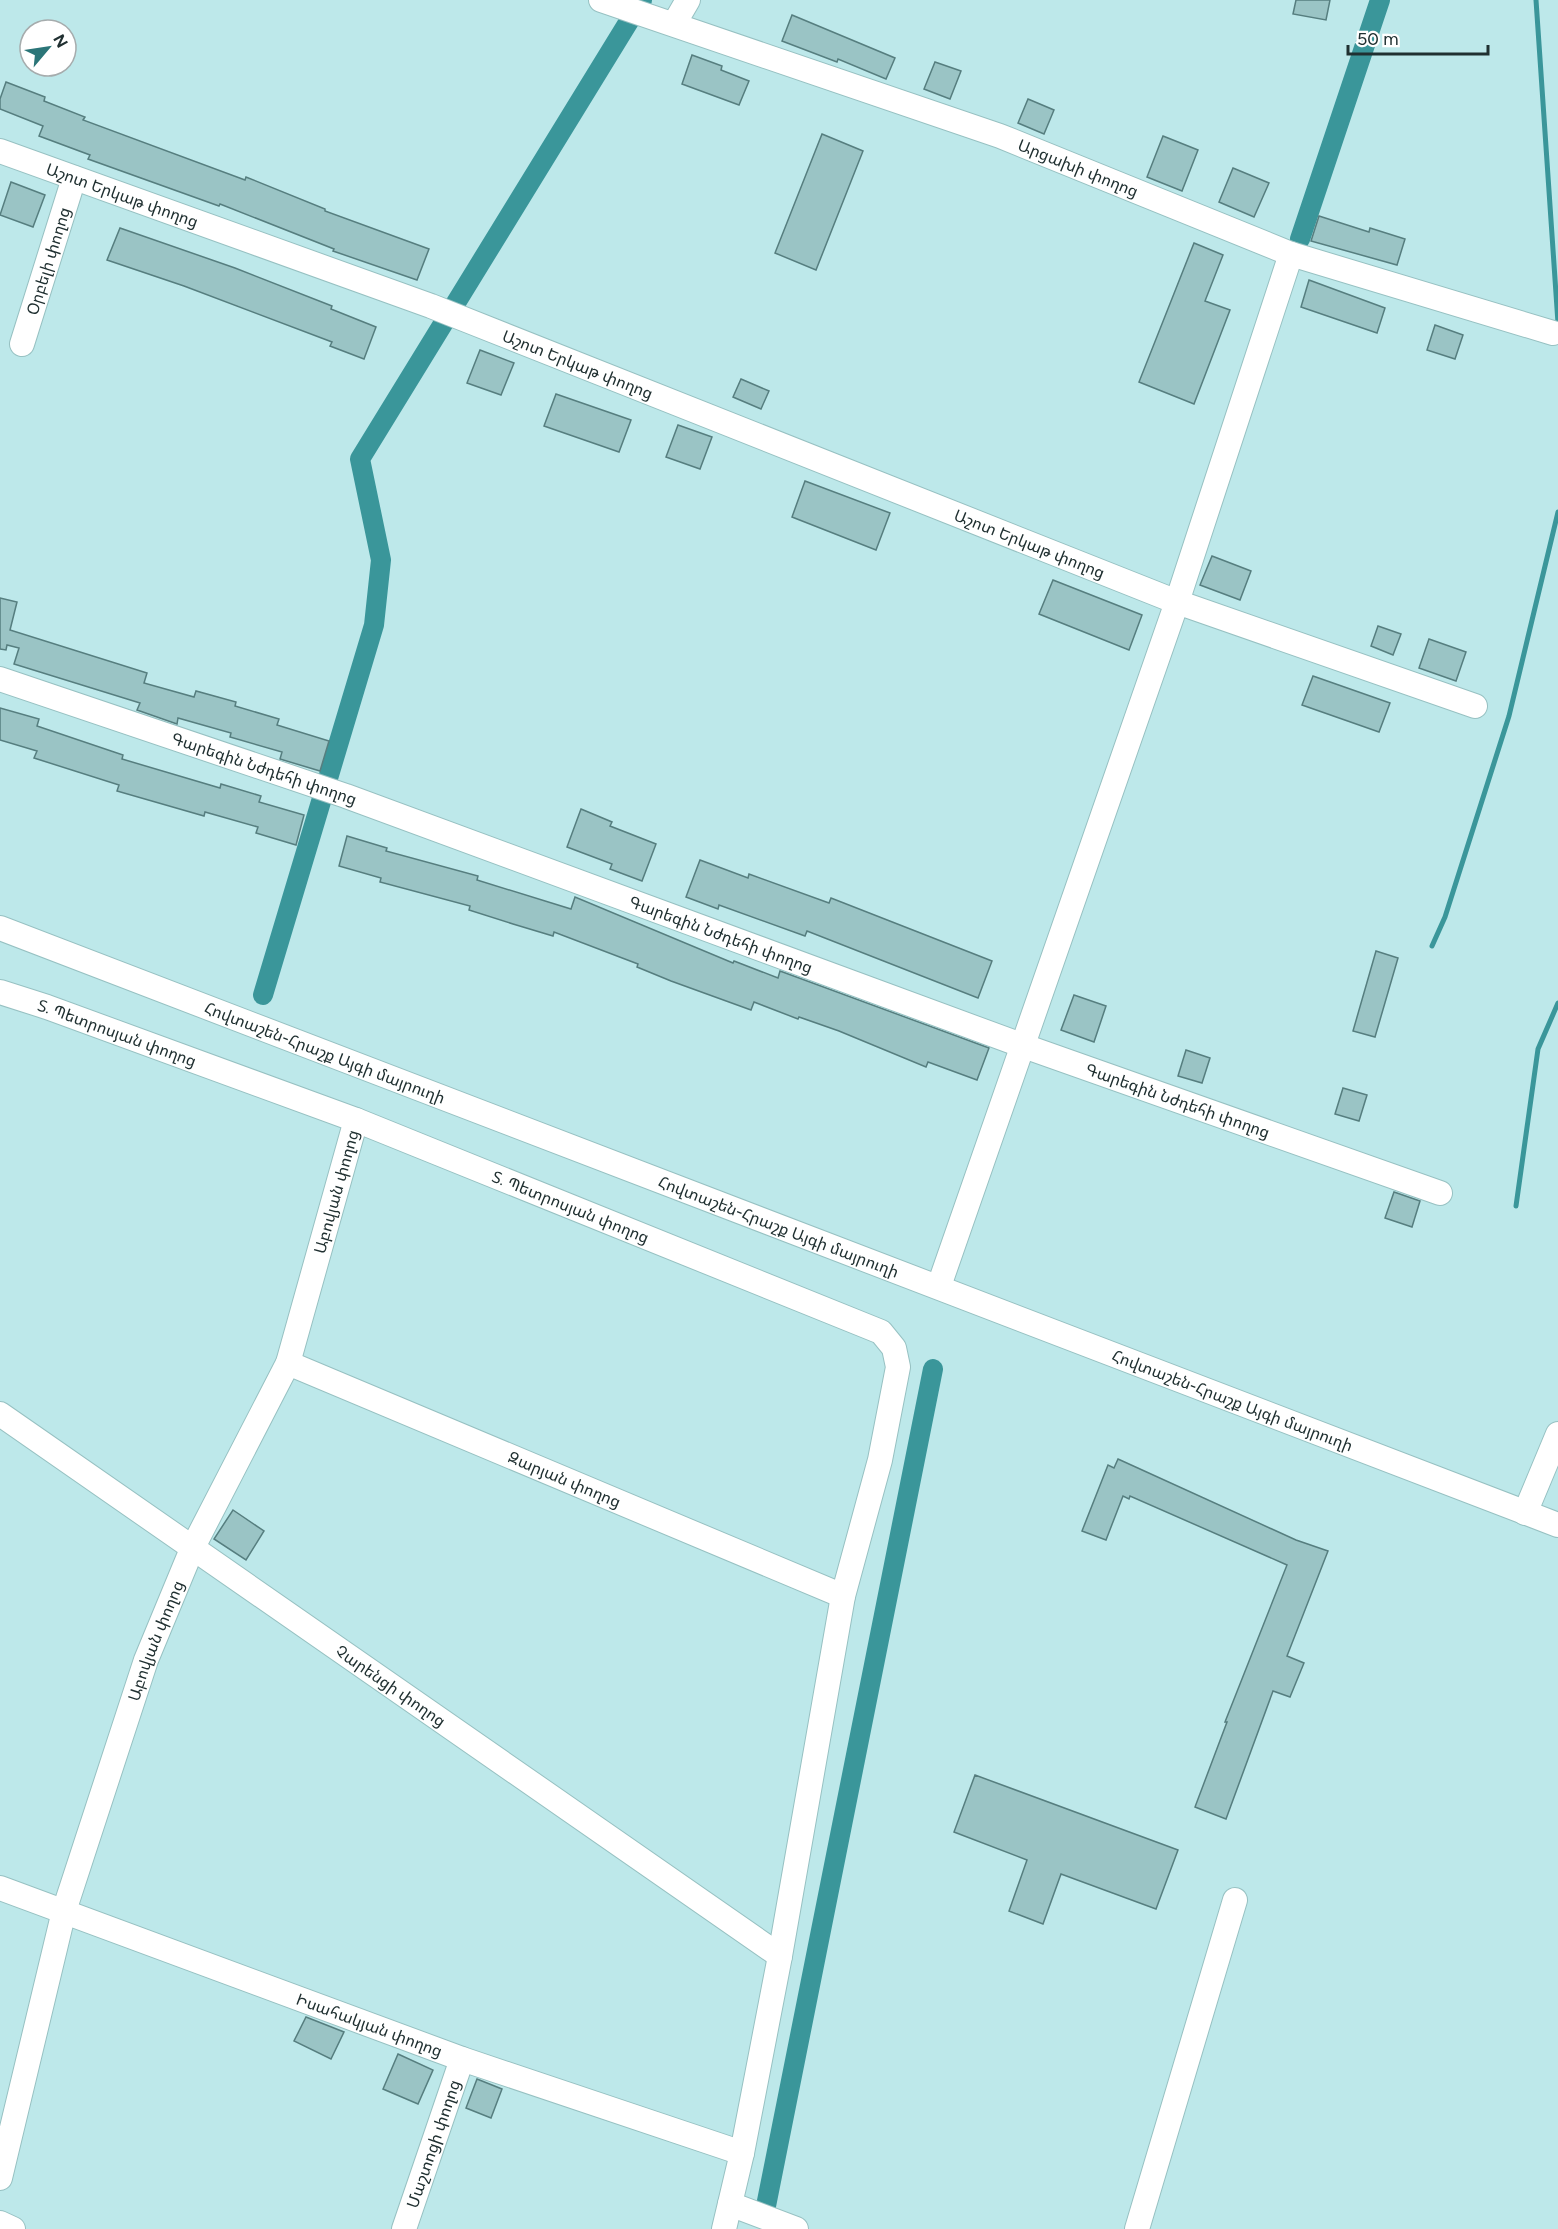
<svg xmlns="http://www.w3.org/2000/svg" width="1558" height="2229" font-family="Figtree,'Noto Sans Armenian',sans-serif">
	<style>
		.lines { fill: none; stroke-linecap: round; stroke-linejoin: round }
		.stream { stroke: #3a969a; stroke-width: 5 }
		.canal { stroke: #3a969a; stroke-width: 20 }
		.building { fill: #9ac4c5; stroke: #567e7f; stroke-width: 1.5 }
		.minor-casing { stroke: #97c1c2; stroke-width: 26 }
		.minor { stroke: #fff; stroke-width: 24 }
		.labels { text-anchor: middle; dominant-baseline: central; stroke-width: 6; stroke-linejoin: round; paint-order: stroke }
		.street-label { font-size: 16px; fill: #203031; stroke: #fff }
	</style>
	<rect width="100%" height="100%" fill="#bde8ea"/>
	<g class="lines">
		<g class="stream">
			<polyline points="1536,0 1558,323"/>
			<polyline points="1432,946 1445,917 1509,716 1558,512"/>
			<polyline points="1516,1206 1538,1049 1558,1003"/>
		</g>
		<g class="canal">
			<polyline points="1300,239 1380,0"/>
			<polyline points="263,995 374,625 381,560 360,459 642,0"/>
			<polyline points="765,2211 933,1369"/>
		</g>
	</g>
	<g class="building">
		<polygon points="1296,0 1330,0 1326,20 1293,14"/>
		<polygon points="792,15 895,58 886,79 838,59 837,62 782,41"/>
		<polygon points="692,55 722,66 721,70 749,81 739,105 682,84"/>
		<polygon points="935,62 961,71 950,99 924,89"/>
		<polygon points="6,82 45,97 44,101 85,117 83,120 245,180 246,177 325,209 325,211 429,249 417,280 333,251 334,249 220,204 219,206 88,159 90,155 39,136 43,126 0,109 0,99"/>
		<polygon points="1028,99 1054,110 1044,134 1018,123"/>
		<polygon points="822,134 863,151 816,270 775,253"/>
		<polygon points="1163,136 1198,150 1182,191 1147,177"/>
		<polygon points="1233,168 1269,183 1254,217 1219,202"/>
		<polygon points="11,182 45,195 33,227 0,215"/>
		<polygon points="1319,216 1369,232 1370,228 1405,239 1397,265 1311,241"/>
		<polygon points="120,228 235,268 332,306 331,309 376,327 364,359 330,346 332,342 184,286 107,260"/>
		<polygon points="1194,243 1223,255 1205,301 1230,310 1194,404 1139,382"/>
		<polygon points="1309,280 1385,308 1377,333 1301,307"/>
		<polygon points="1435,325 1463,335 1455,359 1427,350"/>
		<polygon points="480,350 514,363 501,395 467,383"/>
		<polygon points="741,379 769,391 761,409 733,397"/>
		<polygon points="556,394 631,420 619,452 544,426"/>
		<polygon points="678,425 712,437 700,469 666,457"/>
		<polygon points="805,481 890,513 876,550 792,517"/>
		<polygon points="1212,556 1251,571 1240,600 1200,585"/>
		<polygon points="1053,580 1142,615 1129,650 1039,614"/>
		<polygon points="0,598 17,602 10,630 147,673 144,683 194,697 196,691 236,702 235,706 279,719 277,725 329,741 320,771 280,759 282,752 230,737 231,733 178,718 177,724 137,710 140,703 14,664 19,648 7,645 6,650 0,649"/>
		<polygon points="1378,626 1401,634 1393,655 1371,646"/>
		<polygon points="1429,639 1466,652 1456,681 1419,668"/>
		<polygon points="1313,676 1390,703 1379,732 1302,705"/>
		<polygon points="0,708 39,719 37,726 123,755 122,759 220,788 221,784 261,796 259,802 304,815 296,845 256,833 258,827 205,812 204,816 117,791 119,785 34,758 37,751 0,740"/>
		<polygon points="581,809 612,822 610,826 656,844 642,881 610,869 612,864 567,847"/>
		<polygon points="347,836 387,848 386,851 478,876 477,880 571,909 575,897 733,963 734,961 778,978 780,971 989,1048 977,1080 928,1062 926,1067 839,1031 799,1017 798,1019 754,1002 751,1010 671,981 637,967 638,964 554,932 553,936 513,924 469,910 470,906 380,882 381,878 339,866"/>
		<polygon points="700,860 748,878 749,874 829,903 831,898 992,961 978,998 807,931 805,936 719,905 718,909 686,897"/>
		<polygon points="1376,951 1398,958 1375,1037 1353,1031"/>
		<polygon points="1074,995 1106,1006 1094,1042 1061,1030"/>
		<polygon points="1186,1050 1210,1058 1202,1083 1178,1076"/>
		<polygon points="1343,1088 1367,1095 1359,1121 1335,1114"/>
		<polygon points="1394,1192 1420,1201 1412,1227 1385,1218"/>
		<polygon points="1118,1459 1296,1540 1328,1551 1287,1656 1304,1663 1290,1697 1273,1691 1226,1819 1195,1807 1227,1722 1225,1722 1287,1565 1130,1496 1129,1499 1123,1496 1106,1540 1082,1531 1108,1465 1114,1468"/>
		<polygon points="233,1510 264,1531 246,1560 214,1539"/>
		<polygon points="975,1775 1178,1850 1156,1909 1061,1874 1043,1924 1009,1911 1027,1860 954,1832"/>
		<polygon points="306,2017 344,2032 331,2059 294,2041"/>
		<polygon points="398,2054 433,2070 418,2104 383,2089"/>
		<polygon points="477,2079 502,2089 491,2118 466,2108"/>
	</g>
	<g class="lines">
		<defs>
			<g id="minor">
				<path id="s1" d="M601,0L1000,136L1291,254L1553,333"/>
				<polyline points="674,24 688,0"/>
				<path id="s2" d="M0,151L431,306L1177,602L1475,706"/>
				<path id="s3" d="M22,344L74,178"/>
				<path id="s4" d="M0,679L346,796L1021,1045L1440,1193"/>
				<path id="s5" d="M0,928L1558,1525"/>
				<path id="s6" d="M0,992L47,1007L356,1120L881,1332L894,1348L898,1367L880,1460L843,1596L780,1956L742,2153L724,2229"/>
				<polyline points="939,1286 1177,602 1291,254"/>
				<path id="s7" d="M288,1363L843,1596"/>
				<path id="s8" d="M0,1414L780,1956"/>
				<polyline points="1525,1513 1558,1434"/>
				<path id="s9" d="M0,1888L462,2059L742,2153"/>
				<path id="s10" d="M0,2178L64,1911L146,1660L192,1549L288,1363L356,1120"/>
				<polyline points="730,2204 796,2229"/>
				<polyline points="0,2223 13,2229"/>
				<path id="s11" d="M404,2229L462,2059"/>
				<polyline points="1137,2229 1235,1900"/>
			</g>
		</defs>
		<use href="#minor" class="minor-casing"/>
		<use href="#minor" class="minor"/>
	</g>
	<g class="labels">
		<g class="street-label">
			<text stroke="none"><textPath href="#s1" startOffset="506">Արցախի փողոց</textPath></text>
			<text stroke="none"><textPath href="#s2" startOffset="130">Աշոտ Երկաթ փողոց</textPath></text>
			<text stroke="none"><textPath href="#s3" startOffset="87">Օրբելի փողոց</textPath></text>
			<text stroke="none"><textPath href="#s2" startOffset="616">Աշոտ Երկաթ փողոց</textPath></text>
			<text stroke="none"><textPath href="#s2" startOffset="1102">Աշոտ Երկաթ փողոց</textPath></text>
			<text stroke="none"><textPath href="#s4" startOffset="279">Գարեգին Նժդեհի փողոց</textPath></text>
			<text stroke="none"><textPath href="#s4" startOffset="765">Գարեգին Նժդեհի փողոց</textPath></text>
			<text stroke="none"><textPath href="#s6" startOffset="124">Տ. Պետրոսյան փողոց</textPath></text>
			<text stroke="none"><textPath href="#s5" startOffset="348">Հովտաշեն-Հրաշք Այգի մայրուղի</textPath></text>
			<text stroke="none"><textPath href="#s4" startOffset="1251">Գարեգին Նժդեհի փողոց</textPath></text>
			<text stroke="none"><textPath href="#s10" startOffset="1046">Աբովյան փողոց</textPath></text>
			<text stroke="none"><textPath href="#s6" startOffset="610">Տ. Պետրոսյան փողոց</textPath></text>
			<text stroke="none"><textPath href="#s5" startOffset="834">Հովտաշեն-Հրաշք Այգի մայրուղի</textPath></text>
			<text stroke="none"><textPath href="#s5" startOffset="1320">Հովտաշեն-Հրաշք Այգի մայրուղի</textPath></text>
			<text stroke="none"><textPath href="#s7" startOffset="300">Զարյան փողոց</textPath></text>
			<text stroke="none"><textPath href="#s10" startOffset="560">Աբովյան փողոց</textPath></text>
			<text stroke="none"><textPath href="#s8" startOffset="476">Չարենցի փողոց</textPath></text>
			<text stroke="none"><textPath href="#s9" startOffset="394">Իսահակյան փողոց</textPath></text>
			<text stroke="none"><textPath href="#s11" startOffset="90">Մաշտոցի փողոց</textPath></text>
		</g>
	</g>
	<g transform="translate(48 48) rotate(61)"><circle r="28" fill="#ffffff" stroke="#a6acad" stroke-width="1.5"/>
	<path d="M0-4.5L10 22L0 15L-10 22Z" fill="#2b7578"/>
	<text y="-9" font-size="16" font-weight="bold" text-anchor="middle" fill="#203031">N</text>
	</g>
	<path d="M1348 45v9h140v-9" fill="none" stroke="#203031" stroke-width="3"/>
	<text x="1357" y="45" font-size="18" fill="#203031" stroke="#ffffff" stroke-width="4.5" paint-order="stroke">50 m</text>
</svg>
